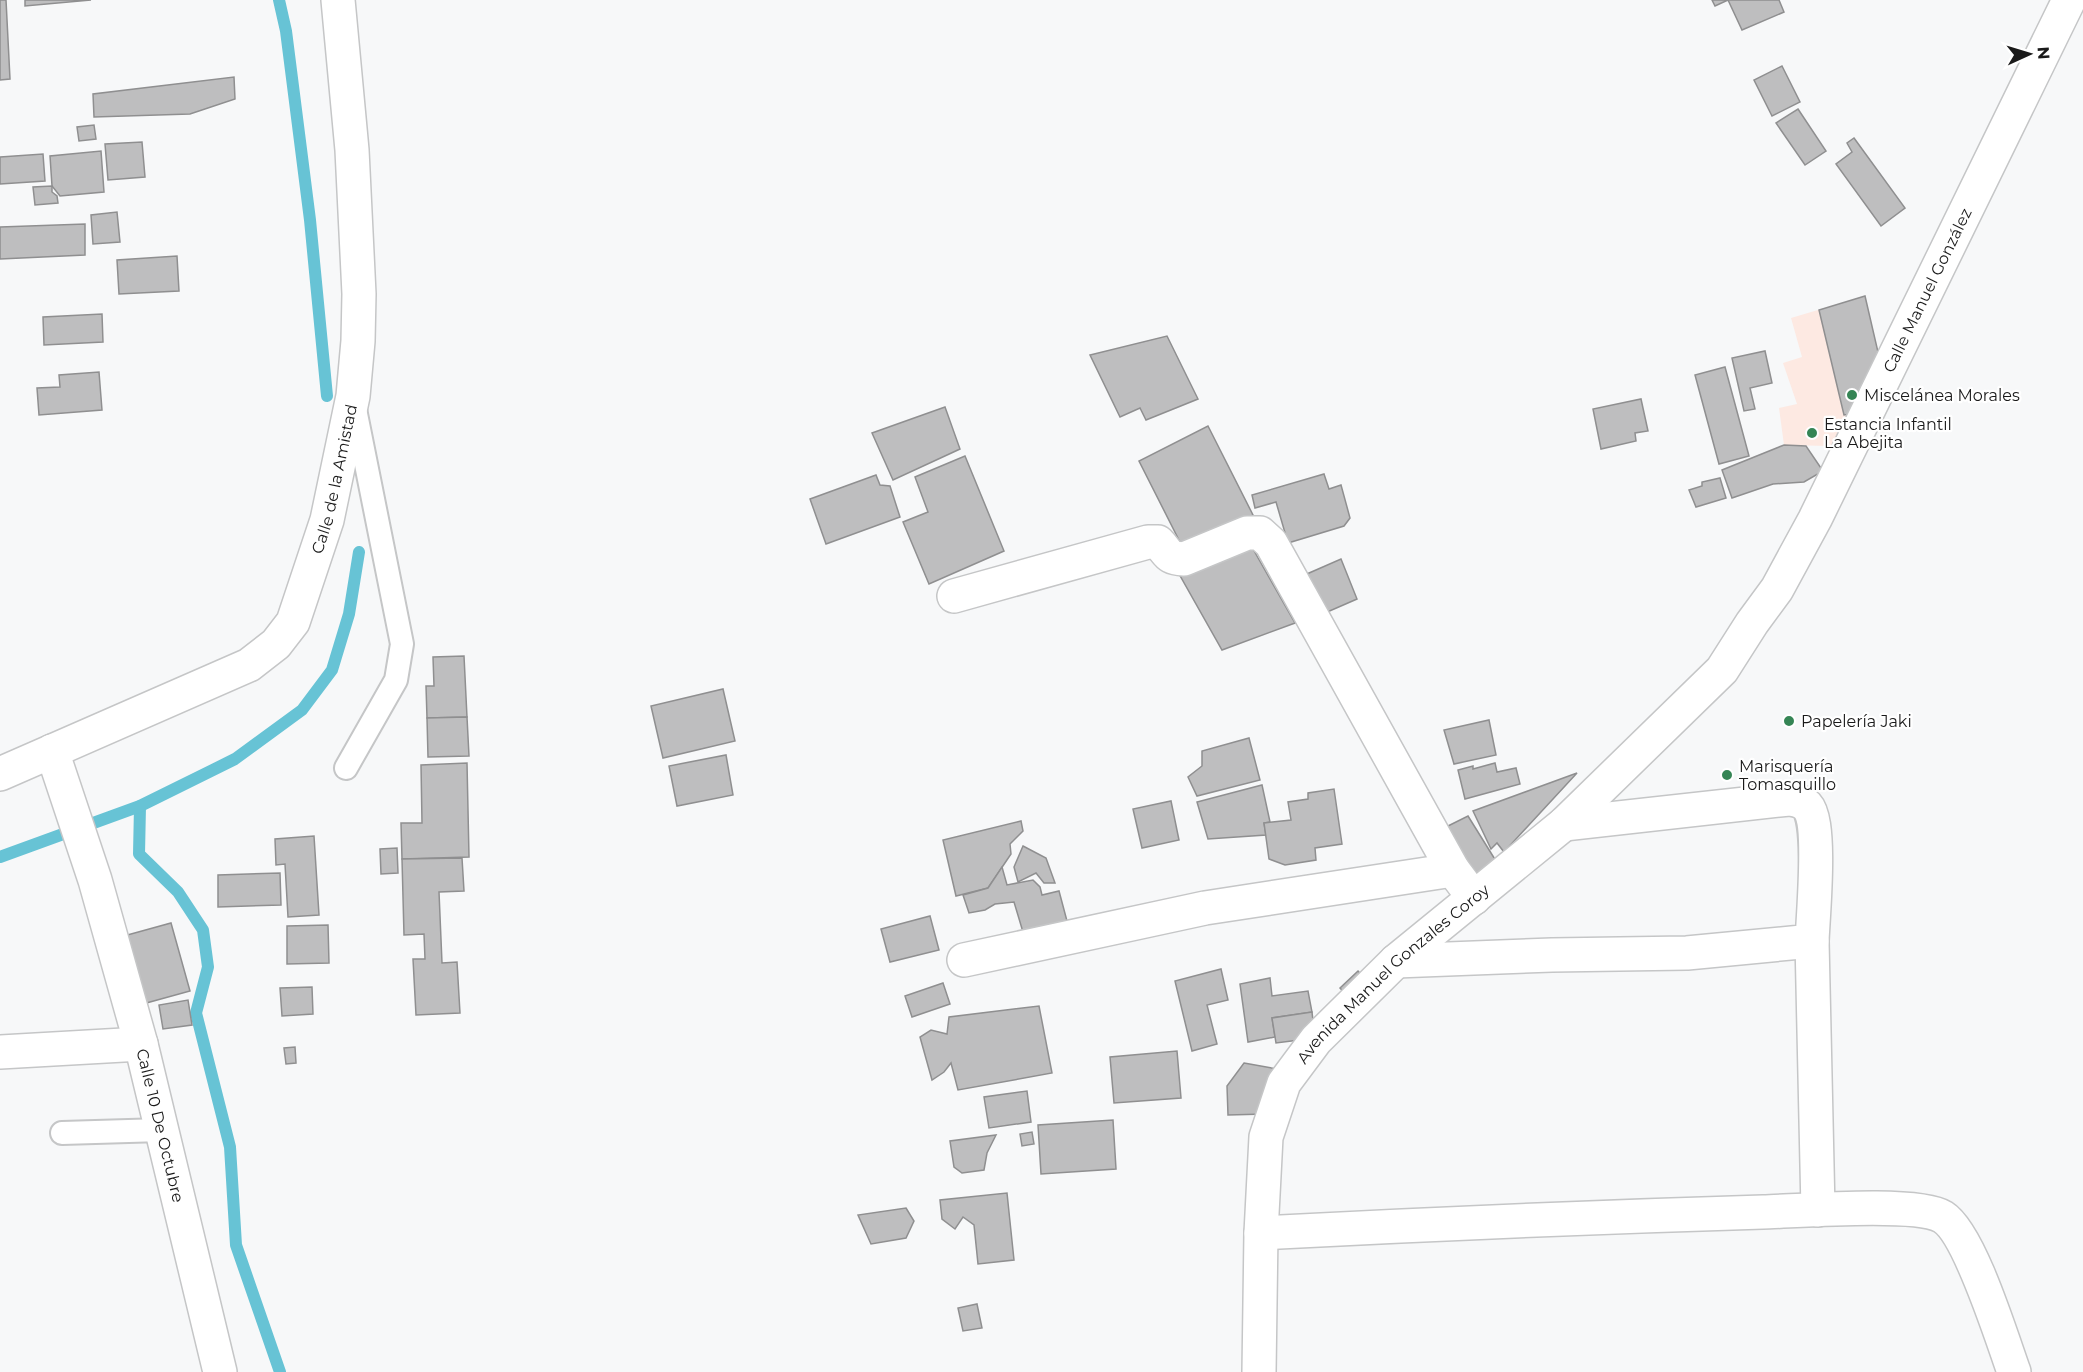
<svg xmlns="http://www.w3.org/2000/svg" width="2083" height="1372" font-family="Montserrat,sans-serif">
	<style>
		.education { fill: #fde9e2 }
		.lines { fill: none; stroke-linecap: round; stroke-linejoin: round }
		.stream { stroke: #67c3d5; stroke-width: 12 }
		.building { fill: #bebebf; stroke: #8f8f90; stroke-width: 1.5 }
		.lane-casing { stroke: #c5c6c7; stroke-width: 26 }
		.street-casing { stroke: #c5c6c7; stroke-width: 36 }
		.secondary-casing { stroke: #c5c6c7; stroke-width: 36 }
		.lane { stroke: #fff; stroke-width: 22 }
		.street { stroke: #fff; stroke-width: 33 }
		.secondary { stroke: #fff; stroke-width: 33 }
		.poi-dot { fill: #358555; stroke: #fff; stroke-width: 2 }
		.labels { text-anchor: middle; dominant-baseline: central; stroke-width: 4.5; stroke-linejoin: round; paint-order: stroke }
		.street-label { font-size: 16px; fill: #1a1a1a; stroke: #fff }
		.poi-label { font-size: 16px; fill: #1a1a1a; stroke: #fff; text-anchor: start }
	</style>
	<rect width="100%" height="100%" fill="#f7f8f9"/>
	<polygon class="education" points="1865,296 1878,352 1833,466 1829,446 1784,445 1779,408 1797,404 1783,363 1802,357 1791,318"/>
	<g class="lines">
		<g class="stream">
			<polyline points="279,0 286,31 310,220 327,396"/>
			<polyline points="140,806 139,854 178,892 203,930 208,967 196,1013 230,1147 236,1245 280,1372"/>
			<polyline points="0,857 140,806 235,759 302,710 332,670 349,614 359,552"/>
		</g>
	</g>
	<g class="building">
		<polygon points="0,0 6,0 10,79 0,80"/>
		<polygon points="25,0 91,0 25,6"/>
		<polygon points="1712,0 1779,0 1784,12 1742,30 1728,0 1715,6"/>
		<polygon points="1782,66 1800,102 1772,116 1754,80"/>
		<polygon points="234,77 235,99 190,114 94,117 93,94"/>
		<polygon points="1798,109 1826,151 1805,165 1776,123"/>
		<polygon points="94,125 96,139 79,141 77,127"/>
		<polygon points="1854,138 1905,208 1881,226 1836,164 1852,152 1847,143"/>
		<polygon points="142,142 145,177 108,180 105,144"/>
		<polygon points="101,151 104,192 60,196 52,186 50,156"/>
		<polygon points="43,154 45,181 0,184 0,157"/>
		<polygon points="52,186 52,192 57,196 58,203 35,205 33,187"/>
		<polygon points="117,212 120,242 93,244 91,215"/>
		<polygon points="85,224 85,255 0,259 0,227"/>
		<polygon points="177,256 179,291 119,294 117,260"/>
		<polygon points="1865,296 1878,352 1879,376 1859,413 1844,415 1819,310"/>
		<polygon points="102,314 103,342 44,345 43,317"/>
		<polygon points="1167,336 1198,399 1146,420 1140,408 1120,417 1090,355"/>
		<polygon points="1765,351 1772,383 1750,388 1755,409 1744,411 1732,358"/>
		<polygon points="1725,367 1749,456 1719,464 1695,375"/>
		<polygon points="99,372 102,410 39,415 37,388 60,387 59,375"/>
		<polygon points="1641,399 1648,431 1635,433 1636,441 1601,449 1593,409"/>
		<polygon points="945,407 960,449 893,480 872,433"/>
		<polygon points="1208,426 1253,515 1187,556 1139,461"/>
		<polygon points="1784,445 1806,446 1823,471 1804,482 1773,484 1732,498 1722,470"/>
		<polygon points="965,456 1004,551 929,584 903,522 928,512 915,477"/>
		<polygon points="1324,474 1329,489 1341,485 1350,518 1344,526 1288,543 1276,502 1255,508 1252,495"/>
		<polygon points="876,475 880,485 890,486 900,517 826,544 810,499"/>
		<polygon points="1720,478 1726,498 1696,507 1689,490 1702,486 1702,482"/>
		<polygon points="1253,549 1295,623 1222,650 1174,565"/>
		<polygon points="1341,559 1357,599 1325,613 1313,585 1305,588 1300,577"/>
		<polygon points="464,656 467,717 427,718 426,686 434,686 433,657"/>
		<polygon points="723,689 735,741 663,758 651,706"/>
		<polygon points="467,717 469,756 428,757 427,718"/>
		<polygon points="1489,720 1496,755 1454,764 1444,730"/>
		<polygon points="1249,738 1260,780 1197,796 1188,777 1202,766 1202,751"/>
		<polygon points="726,755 733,795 677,806 669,766"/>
		<polygon points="467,763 469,857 402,859 401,823 422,823 421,765"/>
		<polygon points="1495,763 1497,772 1516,768 1520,784 1465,799 1458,770 1473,766 1473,769"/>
		<polygon points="1577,773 1504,852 1497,843 1491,849 1473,811"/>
		<polygon points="1262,785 1270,822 1264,823 1266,835 1208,839 1197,802"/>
		<polygon points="1334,789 1342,844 1315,848 1316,860 1285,865 1269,859 1264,823 1291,820 1288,802 1308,799 1308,793"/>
		<polygon points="1171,801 1179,840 1142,848 1133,809"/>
		<polygon points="1468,816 1496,861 1480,877 1454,858 1448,826"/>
		<polygon points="1021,821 1023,831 1010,844 1011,854 988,888 956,896 943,840"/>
		<polygon points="314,836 319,915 288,917 285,864 276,865 275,839"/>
		<polygon points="1023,846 1046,858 1055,883 1044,883 1036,873 1018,882 1014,867"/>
		<polygon points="397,848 398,873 381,874 380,849"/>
		<polygon points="462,858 464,891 439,892 442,963 457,962 460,1013 416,1015 413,959 425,959 424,934 404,935 402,859"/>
		<polygon points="1002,867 1007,885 1033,880 1040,887 1042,895 1059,891 1067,921 1023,932 1014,902 995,904 985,910 969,913 963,895 988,888"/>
		<polygon points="280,873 281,905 218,907 218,875"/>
		<polygon points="930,916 939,950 890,962 881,929"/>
		<polygon points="171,923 190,991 139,1005 120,937"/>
		<polygon points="328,925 329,963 287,964 287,926"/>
		<polygon points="1221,969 1228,1000 1207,1005 1217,1044 1192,1051 1175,981"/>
		<polygon points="1358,971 1369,983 1351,1000 1340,988"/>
		<polygon points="1270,978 1272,996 1308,991 1312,1012 1272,1018 1275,1037 1248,1042 1240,984"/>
		<polygon points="943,983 950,1004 912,1017 905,996"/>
		<polygon points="312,987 313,1014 282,1016 280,988"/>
		<polygon points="188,1000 192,1025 163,1029 159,1005"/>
		<polygon points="1039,1006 1052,1073 958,1090 951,1063 944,1072 932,1080 920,1037 931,1030 947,1034 949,1017"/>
		<polygon points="1312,1012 1315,1038 1276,1043 1272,1018"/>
		<polygon points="295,1047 296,1063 286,1064 284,1048"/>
		<polygon points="1177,1051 1181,1098 1114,1103 1110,1057"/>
		<polygon points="1244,1063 1277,1069 1265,1114 1228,1115 1227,1086"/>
		<polygon points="1027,1091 1031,1122 989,1128 984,1097"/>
		<polygon points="1113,1120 1116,1169 1041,1174 1038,1125"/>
		<polygon points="1032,1132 1034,1144 1022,1146 1020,1134"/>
		<polygon points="996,1135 987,1153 984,1170 962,1173 954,1167 950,1141"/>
		<polygon points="1007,1193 1014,1260 978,1264 974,1225 963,1217 955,1229 942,1219 940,1200"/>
		<polygon points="906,1208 914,1221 906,1238 871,1244 858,1215"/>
		<polygon points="977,1304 982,1328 963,1331 958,1308"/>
	</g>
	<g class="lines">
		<defs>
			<g id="lane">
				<polyline points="346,768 396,680 402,644 355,409"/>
				<polyline points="62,1133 162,1130"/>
			</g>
			<g id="street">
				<path d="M954,596L1148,542H1158C1169,553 1166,558 1184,559L1247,533H1260L1271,543L1453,870L1474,898"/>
				<path id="s1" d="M52,751L95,880L141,1044L220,1372"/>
				<path id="s2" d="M0,774L249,665L276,644L293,622L327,520L353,396L358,341L359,294L352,150L338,0"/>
				<polyline points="1812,941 1818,1210"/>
				<polyline points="964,960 1205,908 1453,870"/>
				<path d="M1396,961L1552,955L1687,953L1812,941C1813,916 1822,822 1807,806C1802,801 1796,800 1789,799L1564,824"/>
				<polyline points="0,1052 141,1044"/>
				<path d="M1261,1233C1429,1224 1596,1217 1763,1212C1799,1211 1917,1201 1943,1217C1970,1234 2002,1339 2014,1372"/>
			</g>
			<g id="secondary">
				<path id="s3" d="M1259,1372L1261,1233L1266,1137L1284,1083L1316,1040L1396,961L1564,824L1722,670L1752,623L1777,589L1815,519L2069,0"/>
			</g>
		</defs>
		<use href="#lane" class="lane-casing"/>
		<use href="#street" class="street-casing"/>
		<use href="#secondary" class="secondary-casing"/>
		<use href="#lane" class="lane"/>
		<use href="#street" class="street"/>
		<use href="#secondary" class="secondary"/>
	</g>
	<g class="poi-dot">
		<circle cx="1852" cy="395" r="6"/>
		<circle cx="1812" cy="433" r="6"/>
		<circle cx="1789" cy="721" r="6"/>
		<circle cx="1727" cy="775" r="6"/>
	</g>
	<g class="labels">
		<g class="street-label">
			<text stroke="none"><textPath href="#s3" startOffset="1328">Calle Manuel González</textPath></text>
			<text stroke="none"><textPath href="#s2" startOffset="483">Calle de la Amistad</textPath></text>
			<text stroke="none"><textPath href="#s3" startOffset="447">Avenida Manuel Gonzales Coroy</textPath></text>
			<text stroke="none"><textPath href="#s1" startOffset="390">Calle 10 De Octubre</textPath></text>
		</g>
		<g class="poi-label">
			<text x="1864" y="395">Miscelánea Morales</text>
			<text x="1824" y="424">Estancia Infantil<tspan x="1824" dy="18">La Abejita</tspan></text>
			<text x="1801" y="721">Papelería Jaki</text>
			<text x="1739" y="766">Marisquería<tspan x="1739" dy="18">Tomasquillo</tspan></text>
		</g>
	</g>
	<g transform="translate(2029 54) rotate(86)" stroke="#ffffff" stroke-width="4.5" paint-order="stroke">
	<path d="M0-4.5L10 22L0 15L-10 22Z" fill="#1a1a1a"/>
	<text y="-9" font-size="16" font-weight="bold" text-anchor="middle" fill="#1a1a1a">N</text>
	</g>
</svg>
